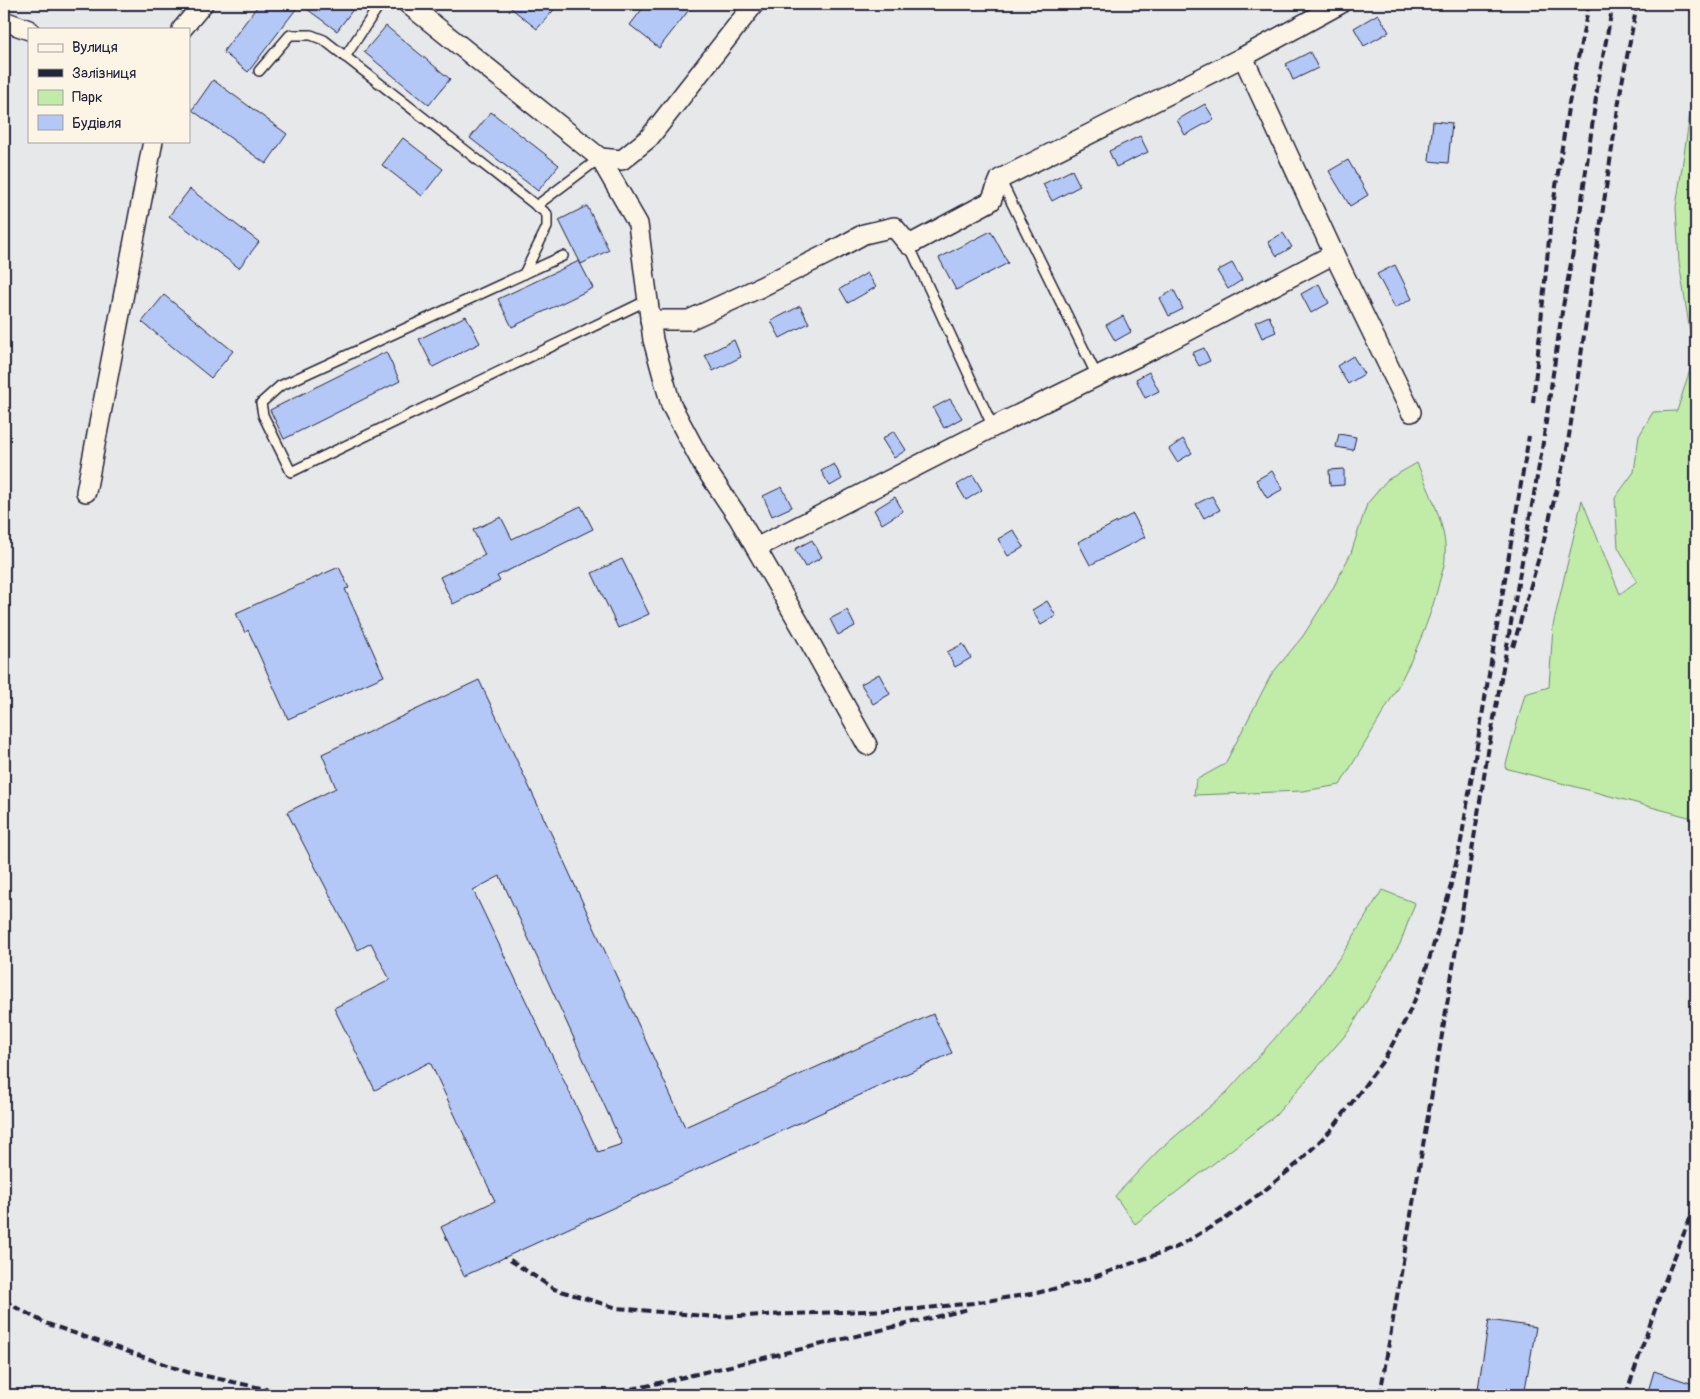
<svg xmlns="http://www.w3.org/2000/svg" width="1700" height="1399" font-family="Pangolin,sans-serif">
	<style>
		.green { fill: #c0eca8; stroke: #718772 }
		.building { fill: #b3c8f7; stroke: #22223b; fill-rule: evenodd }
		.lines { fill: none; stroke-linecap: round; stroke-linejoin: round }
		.lane-casing { stroke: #22223b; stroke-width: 12 }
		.street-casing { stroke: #22223b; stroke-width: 22 }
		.lane { stroke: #fcf5e5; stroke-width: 9 }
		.street { stroke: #fcf5e5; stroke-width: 19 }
		.rail { stroke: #22223b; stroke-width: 4; stroke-dasharray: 8 4; stroke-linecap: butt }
	</style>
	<rect width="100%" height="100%" fill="#e6e8ea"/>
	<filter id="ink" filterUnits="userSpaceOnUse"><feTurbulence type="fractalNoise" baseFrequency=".02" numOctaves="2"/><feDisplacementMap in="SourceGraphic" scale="10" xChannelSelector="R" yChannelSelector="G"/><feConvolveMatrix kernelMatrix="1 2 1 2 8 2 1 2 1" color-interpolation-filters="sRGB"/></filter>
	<g filter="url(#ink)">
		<g class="green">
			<polygon points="1696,75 1696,819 1505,768 1525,694 1549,687 1553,626 1582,500 1620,594 1637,581 1618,547 1615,498 1634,472 1639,436 1653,412 1677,411 1694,357 1679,262 1676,207"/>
			<path d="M1417,463C1428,489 1448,528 1445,557C1445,567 1440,577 1438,587C1420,659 1377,722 1340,785L1303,791L1194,795L1196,780L1225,764L1271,675L1303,636L1332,590L1351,553L1367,504L1387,480Z"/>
			<polygon points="1382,890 1415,903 1400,944 1349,1031 1275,1116 1135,1224 1115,1196 1158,1151 1227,1092 1315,993 1347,947"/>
		</g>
		<g class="building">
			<polygon points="259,4 357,4 337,31 300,4 248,72 223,52"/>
			<polygon points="506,4 559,4 537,29"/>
			<polygon points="646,4 682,4 689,10 659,48 630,25"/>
			<polygon points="1378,14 1389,32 1364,46 1354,28"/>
			<polygon points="386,26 450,79 429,105 364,52"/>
			<polygon points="1310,52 1318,68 1293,80 1286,64"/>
			<polygon points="213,80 287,134 266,164 192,110"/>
			<polygon points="1205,104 1214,119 1185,135 1177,120"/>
			<polygon points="491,112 559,165 538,191 470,138"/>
			<polygon points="1433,121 1452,123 1448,163 1429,161"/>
			<polygon points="1140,136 1148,152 1116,167 1109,151"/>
			<polygon points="403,138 443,169 422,196 382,165"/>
			<polygon points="1348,160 1368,195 1350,206 1329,171"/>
			<polygon points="1072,170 1080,186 1052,201 1043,184"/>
			<polygon points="190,189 259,242 239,268 169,216"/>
			<polygon points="587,206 609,250 581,264 559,220"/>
			<polygon points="991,231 1008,263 956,290 939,258"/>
			<polygon points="1283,233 1292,247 1277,256 1268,242"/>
			<polygon points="579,261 593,288 512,327 498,299"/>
			<polygon points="1232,263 1242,280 1228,289 1217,271"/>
			<polygon points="1395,265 1412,299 1395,308 1377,274"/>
			<polygon points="867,273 876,287 848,303 840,289"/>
			<polygon points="1319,284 1329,303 1311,313 1301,294"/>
			<polygon points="1174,290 1183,309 1169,316 1160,298"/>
			<polygon points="164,295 233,351 211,378 142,322"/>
			<polygon points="800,306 809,323 780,338 771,321"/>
			<polygon points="466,316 480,343 433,367 419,339"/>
			<polygon points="1123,316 1131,332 1115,341 1106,325"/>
			<polygon points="1269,316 1276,332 1262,338 1255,322"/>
			<polygon points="734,340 741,357 713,371 705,355"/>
			<polygon points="1204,348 1210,361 1199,366 1192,353"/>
			<polygon points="386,352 400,381 284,439 270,410"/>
			<polygon points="1353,356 1364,374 1348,384 1337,366"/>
			<polygon points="1149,372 1159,391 1145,398 1136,379"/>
			<polygon points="950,399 962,418 944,428 933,408"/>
			<polygon points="894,431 906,450 894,458 882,439"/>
			<polygon points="1339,434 1356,437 1353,450 1336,447"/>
			<polygon points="1183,439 1192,453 1177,462 1169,449"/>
			<polygon points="834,464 842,479 830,486 821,471"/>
			<polygon points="1344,469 1344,485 1330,486 1329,470"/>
			<polygon points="1272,471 1283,489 1267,498 1256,480"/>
			<polygon points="973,475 982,490 966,500 957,485"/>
			<polygon points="782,487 792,507 772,516 763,496"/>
			<polygon points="1212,496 1220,510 1204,518 1196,504"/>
			<polygon points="895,497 903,511 882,524 874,510"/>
			<polygon points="581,506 593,529 497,576 500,581 453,604 440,577 485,555 473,530 501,517 512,539"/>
			<polygon points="1133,514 1145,537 1090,565 1078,542"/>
			<polygon points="1013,530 1024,547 1008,556 998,539"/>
			<polygon points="812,540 822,557 805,567 795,549"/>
			<polygon points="622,559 649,614 618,628 592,573"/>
			<polygon points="339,567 349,588 345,589 384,676 288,719 248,630 245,633 236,613"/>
			<polygon points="1047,601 1056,616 1041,625 1032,610"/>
			<polygon points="847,610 855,626 838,635 830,619"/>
			<polygon points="963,644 971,658 955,667 947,652"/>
			<polygon points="879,674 890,694 873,704 861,684"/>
			<path d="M479,680L557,846L685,1127L933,1014L952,1053L464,1276L441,1227L495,1201L430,1062L375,1090L334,1008L390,980L371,943L358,950L287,812L336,788L322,754ZM500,876L622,1144L598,1152L473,890Z"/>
			<polygon points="1489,1320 1536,1327 1524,1395 1477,1395"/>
			<polygon points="1654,1371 1696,1385 1696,1395 1647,1395"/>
		</g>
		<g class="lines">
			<defs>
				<g id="lane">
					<polyline points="345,57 380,4"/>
					<polyline points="259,71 290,35 311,35 324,40 547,214 547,227 524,274"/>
					<polyline points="1001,181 1097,376"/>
					<polyline points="536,206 600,158"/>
					<polyline points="909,245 993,427"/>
					<polyline points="563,256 280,386 261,403 263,415 291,472 648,300"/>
				</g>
				<g id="street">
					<polyline points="408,4 600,158 638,224 653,340 671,405 703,465 738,517 802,628 867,745"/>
					<polyline points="4,21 29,30"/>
					<polyline points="182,29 203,4"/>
					<polyline points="1243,57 1334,254 1411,412"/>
					<polyline points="600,158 622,160 649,138 754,4"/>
					<polyline points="650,320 689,320 761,287 831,252 864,234 894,227 909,245 991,201 1000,179 1243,57 1340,4"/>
					<polyline points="86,492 153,141"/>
					<polyline points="756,548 993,427 1161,345 1334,254"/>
				</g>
			</defs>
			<use href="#lane" class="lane-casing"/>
			<use href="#street" class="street-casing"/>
			<use href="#lane" class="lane"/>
			<use href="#street" class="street"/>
			<g class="rail">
				<polyline points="1533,403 1551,219 1568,108 1589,4"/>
				<polyline points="1513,647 1544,540 1567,449 1621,88 1637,4"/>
				<polyline points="510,1260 554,1289 617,1308 716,1317 917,1309 973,1303 1037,1293 1080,1282 1177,1247 1228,1217 1265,1190 1298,1163 1333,1128 1385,1058 1407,1017 1421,986 1448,897 1461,841 1529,436"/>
				<polyline points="4,1301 45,1323 187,1372 284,1393 303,1395"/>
				<polyline points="596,1395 642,1387 969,1309"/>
				<polyline points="1380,1395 1443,1029 1488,752 1542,449 1562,312 1580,214 1598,83 1613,4"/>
				<polyline points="1626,1395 1663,1286 1696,1203"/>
			</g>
		</g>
	</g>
	<rect width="1700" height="1399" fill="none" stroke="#fcf5e5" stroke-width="20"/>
	<rect x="10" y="10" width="1680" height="1379" fill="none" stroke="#22223b" stroke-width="2" filter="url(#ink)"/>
	<rect x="28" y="28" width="162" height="115" fill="#fcf5e5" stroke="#a5a1a1"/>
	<rect x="38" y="44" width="25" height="8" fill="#fcf5e5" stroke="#a5a1a1"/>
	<text x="72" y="52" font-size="15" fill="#22223b">Вулиця</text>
	<rect x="38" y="69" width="25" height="8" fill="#22223b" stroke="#a5a1a1"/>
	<text x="72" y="78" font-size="15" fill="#22223b">Залізниця</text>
	<rect x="38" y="90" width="25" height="15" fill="#c0eca8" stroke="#a5a1a1"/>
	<text x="72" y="102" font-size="15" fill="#22223b">Парк</text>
	<rect x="38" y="115" width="25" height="15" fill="#b3c8f7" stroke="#a5a1a1"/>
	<text x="72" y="128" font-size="15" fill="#22223b">Будівля</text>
</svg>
